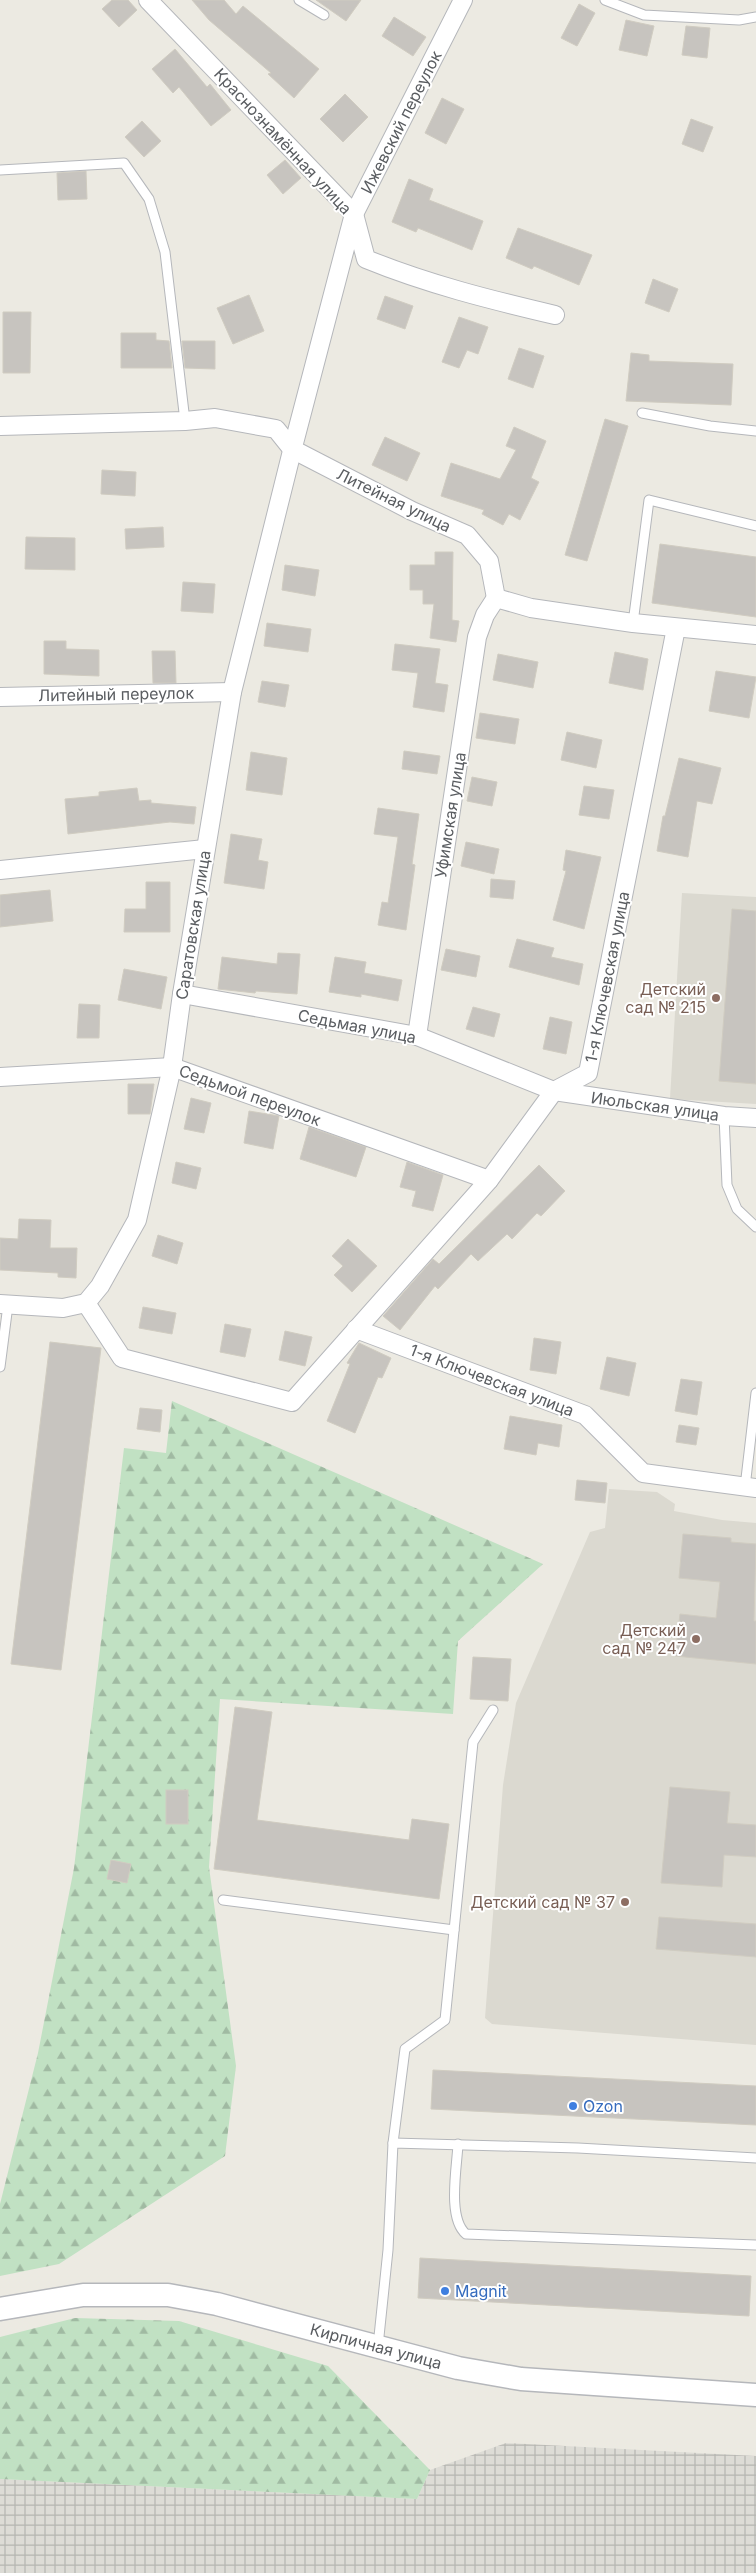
<svg xmlns="http://www.w3.org/2000/svg" width="756" height="2573" font-family="Inter,sans-serif">
	<style>
		.industrial { fill: url(#industrial-grid) }
		.education { fill: #dbd9d0 }
		.forest { fill: url(#forest-firs) }
		.building { fill: #c7c4bf; stroke: #d0ccc1 }
		.lines { fill: none; stroke-linecap: round; stroke-linejoin: round }
		.service-casing { stroke: #b5b7bb; stroke-width: 11 }
		.minor-casing { stroke: #b5b7bb; stroke-width: 20 }
		.tertiary-casing { stroke: #b5b7bb; stroke-width: 25 }
		.service { stroke: #fff; stroke-width: 9 }
		.minor { stroke: #fff; stroke-width: 18 }
		.tertiary { stroke: #fff; stroke-width: 22 }
		.education-dot { fill: #8d6e63; stroke: #fff; stroke-width: 2 }
		.shop-dot { fill: #3f7fe0; stroke: #fff; stroke-width: 2 }
		.labels { text-anchor: middle; dominant-baseline: central; stroke-width: 4; stroke-linejoin: round; paint-order: stroke }
		.street-label { font-size: 16px; fill: #5a5d61; stroke: #fff }
		.education-label { font-size: 16px; fill: #785e54; stroke: #fff; text-anchor: end }
		.shop-label { font-size: 16px; fill: #366cbe; stroke: #fff; text-anchor: start }
	</style>
	<defs>
		<pattern id="industrial-grid" width="8" height="8" patternUnits="userSpaceOnUse" patternTransform="scale(1.25)"><rect width="8" height="8" fill="#dddcd6"/><path d="M0 4h8M4 0v8" fill="none" stroke="#b6b6b1"/></pattern>
		<pattern id="forest-firs" width="22" height="20" patternUnits="userSpaceOnUse" patternTransform="scale(1.25)"><rect width="22" height="20" fill="#c1e1c3"/><path d="M5 1l3.5 6h-7zM16 11l3.5 6h-7z" fill="#a0baa2"/></pattern>
	</defs>
	<rect width="100%" height="100%" fill="#eceae2"/>
	<polygon class="industrial" points="506,2443 756,2456 756,2573 0,2573 0,2479 417,2499 430,2470"/>
	<g class="education">
		<polygon points="682,893 756,897 756,1104 670,1099"/>
		<polygon points="609,1489 657,1492 675,1504 674,1511 722,1520 756,1523 756,2045 492,2024 485,2018 503,1785 516,1703 590,1532 605,1528"/>
	</g>
	<g class="forest">
		<polygon points="172,1401 543,1564 458,1641 453,1714 220,1699 209,1867 236,2066 225,2156 59,2264 0,2276 0,2204 38,2053 74,1868 124,1448 166,1453"/>
		<polygon points="75,2318 179,2321 328,2366 430,2470 417,2499 0,2479 0,2337"/>
	</g>
	<g class="building">
		<polygon points="112,0 128,0 137,10 119,27 102,9"/>
		<polygon points="192,0 224,0 236,14 243,6 319,69 294,98 268,74 271,73 209,20"/>
		<polygon points="316,0 361,0 346,21"/>
		<polygon points="579,4 595,13 577,46 561,38"/>
		<polygon points="394,17 426,37 413,56 382,36"/>
		<polygon points="626,20 654,26 647,56 619,50"/>
		<polygon points="686,26 710,28 707,58 682,55"/>
		<polygon points="175,49 207,87 210,84 231,110 211,126 179,87 173,93 152,69"/>
		<polygon points="345,94 368,117 343,142 320,119"/>
		<polygon points="442,98 464,109 446,144 425,133"/>
		<polygon points="691,119 713,127 703,152 682,144"/>
		<polygon points="142,121 161,141 144,157 125,137"/>
		<polygon points="285,160 301,178 283,194 267,175"/>
		<polygon points="86,171 87,199 58,200 57,173"/>
		<polygon points="409,179 433,189 429,200 483,221 472,250 418,228 416,232 392,222"/>
		<polygon points="518,228 592,255 579,285 534,266 532,269 506,258"/>
		<polygon points="653,279 678,289 669,312 645,303"/>
		<polygon points="249,295 264,331 233,344 217,308"/>
		<polygon points="385,296 413,306 405,329 377,319"/>
		<polygon points="3,312 31,312 30,373 3,373"/>
		<polygon points="459,317 488,327 478,354 467,350 459,368 442,362"/>
		<polygon points="121,333 156,333 156,340 169,341 172,368 121,368"/>
		<polygon points="182,341 215,341 215,369 185,368"/>
		<polygon points="519,348 544,356 533,388 508,379"/>
		<polygon points="631,353 649,355 649,361 733,364 731,405 626,401"/>
		<polygon points="605,419 628,426 587,561 565,555"/>
		<polygon points="514,427 546,441 531,478 539,482 520,520 509,514 503,525 482,514 484,510 441,496 451,463 500,479 516,450 506,446"/>
		<polygon points="385,437 420,453 407,481 372,465"/>
		<polygon points="102,470 136,472 135,496 101,494"/>
		<polygon points="163,527 164,547 126,549 125,529"/>
		<polygon points="26,537 75,538 75,570 25,569"/>
		<polygon points="660,544 756,557 756,617 652,603"/>
		<polygon points="435,552 453,552 452,620 459,621 456,642 430,638 434,604 423,604 423,590 410,590 410,565 435,565"/>
		<polygon points="285,565 319,570 315,596 282,590"/>
		<polygon points="183,582 215,584 213,613 181,611"/>
		<polygon points="267,623 311,629 308,652 264,646"/>
		<polygon points="44,641 66,641 66,649 99,650 99,676 44,674"/>
		<polygon points="395,644 440,649 435,683 448,685 444,712 413,707 418,673 392,670"/>
		<polygon points="152,651 175,651 176,683 153,683"/>
		<polygon points="615,652 648,659 643,690 609,683"/>
		<polygon points="498,654 538,662 533,688 493,680"/>
		<polygon points="716,671 756,677 749,718 709,711"/>
		<polygon points="262,681 289,685 285,707 258,702"/>
		<polygon points="480,713 519,719 515,744 476,738"/>
		<polygon points="567,732 602,740 596,768 561,760"/>
		<polygon points="404,751 440,756 437,774 402,769"/>
		<polygon points="251,752 287,758 282,795 246,790"/>
		<polygon points="679,758 721,768 712,804 697,801 688,857 657,851 663,816 665,816"/>
		<polygon points="472,777 497,782 492,806 467,801"/>
		<polygon points="584,786 614,790 609,819 579,815"/>
		<polygon points="137,788 139,801 151,800 151,803 196,807 194,824 170,822 68,834 65,799 99,796 99,792"/>
		<polygon points="378,808 419,814 412,864 415,865 406,930 378,925 382,902 388,903 398,837 374,834"/>
		<polygon points="231,834 262,839 258,860 268,862 264,889 224,883"/>
		<polygon points="466,842 499,849 494,874 461,866"/>
		<polygon points="566,850 601,857 584,929 553,920 566,871 563,870"/>
		<polygon points="491,879 515,881 513,899 490,897"/>
		<polygon points="146,882 170,882 170,932 124,932 125,909 146,909"/>
		<polygon points="50,890 53,921 0,927 0,895"/>
		<polygon points="732,909 756,911 756,1084 719,1081"/>
		<polygon points="517,939 554,948 551,957 583,964 579,985 509,967"/>
		<polygon points="446,949 480,956 476,977 441,970"/>
		<polygon points="278,953 300,954 297,994 256,991 255,993 218,989 222,957 277,964"/>
		<polygon points="335,957 366,962 364,973 402,980 398,1001 361,994 361,997 329,992"/>
		<polygon points="124,969 167,977 161,1009 118,1000"/>
		<polygon points="79,1004 100,1005 99,1038 77,1038"/>
		<polygon points="473,1007 500,1014 494,1037 466,1029"/>
		<polygon points="550,1017 572,1022 566,1054 543,1049"/>
		<polygon points="128,1084 154,1084 150,1114 128,1114"/>
		<polygon points="191,1098 211,1103 204,1133 184,1129"/>
		<polygon points="249,1111 279,1116 273,1149 244,1143"/>
		<polygon points="309,1127 366,1147 356,1177 300,1159"/>
		<polygon points="176,1162 201,1168 196,1189 172,1183"/>
		<polygon points="407,1162 443,1175 433,1211 412,1206 416,1191 400,1187"/>
		<polygon points="539,1165 565,1191 541,1216 537,1213 512,1239 507,1234 478,1261 471,1254 438,1289 435,1286 400,1330 383,1316 433,1259 439,1264"/>
		<polygon points="19,1219 51,1220 50,1248 77,1248 76,1278 58,1277 58,1273 0,1270 0,1238 18,1239"/>
		<polygon points="158,1235 183,1243 177,1264 152,1256"/>
		<polygon points="348,1239 377,1266 352,1292 334,1275 343,1266 332,1256"/>
		<polygon points="143,1307 176,1313 172,1334 139,1328"/>
		<polygon points="225,1324 251,1329 245,1357 220,1352"/>
		<polygon points="285,1331 312,1337 305,1366 279,1360"/>
		<polygon points="534,1338 561,1342 556,1374 530,1370"/>
		<polygon points="50,1342 101,1348 61,1670 11,1664"/>
		<polygon points="359,1343 391,1358 382,1378 378,1377 355,1433 327,1421 350,1364 347,1363"/>
		<polygon points="607,1357 636,1363 629,1396 600,1389"/>
		<polygon points="681,1379 702,1382 697,1415 675,1411"/>
		<polygon points="140,1408 162,1410 160,1432 137,1429"/>
		<polygon points="510,1416 562,1425 559,1447 538,1443 536,1455 504,1449"/>
		<polygon points="679,1425 699,1428 696,1445 676,1442"/>
		<polygon points="577,1480 607,1483 605,1503 575,1500"/>
		<polygon points="683,1534 731,1538 731,1542 756,1544 754,1621 756,1621 756,1664 675,1656 680,1614 716,1618 720,1582 679,1578"/>
		<polygon points="473,1657 511,1659 508,1701 470,1699"/>
		<polygon points="235,1707 272,1712 257,1820 409,1840 412,1819 449,1824 439,1899 214,1869"/>
		<polygon points="670,1787 730,1792 727,1823 756,1825 756,1857 724,1855 722,1887 661,1883"/>
		<rect x="166" y="1790" width="22" height="34"/>
		<polygon points="111,1860 131,1864 127,1883 107,1879"/>
		<polygon points="659,1917 756,1924 756,1957 656,1949"/>
		<polygon points="433,2070 756,2086 756,2125 431,2109"/>
		<polygon points="420,2258 751,2276 749,2316 418,2298"/>
	</g>
	<g class="lines">
		<defs>
			<g id="service">
				<polyline points="299,0 324,15"/>
				<polyline points="605,0 644,15 739,20 756,17"/>
				<polyline points="0,170 124,163 149,199 165,252 185,421"/>
				<polyline points="642,413 710,426 756,431"/>
				<polyline points="633,623 649,500 756,526"/>
				<polyline points="724,1116 727,1185 737,1209 756,1227"/>
				<polyline points="0,1367 8,1305"/>
				<polyline points="745,1487 756,1393"/>
				<polyline points="223,1900 454,1930"/>
				<polyline points="393,2143 405,2049 445,2020 473,1742 493,1710"/>
				<path d="M458,2144C457,2167 447,2218 466,2234L756,2245"/>
				<polyline points="378,2346 388,2250 393,2143 578,2148 756,2158"/>
			</g>
			<g id="minor">
				<path d="M148,0L354,214L366,259C427,284 491,300 555,315"/>
				<polyline points="0,426 185,421 215,418 276,429 292,449 412,511 467,535 489,561 496,598 531,608 633,623 756,635"/>
				<polyline points="0,697 232,692"/>
				<polyline points="0,870 205,849"/>
				<polyline points="182,994 417,1036 554,1091 724,1116 756,1118"/>
				<polyline points="417,1036 477,637 485,615 496,598"/>
				<polyline points="0,1077 172,1067 489,1180"/>
				<polyline points="86,1303 122,1358 292,1402 489,1180 554,1091 588,1073 676,628"/>
				<polyline points="0,1304 63,1308 86,1303 100,1286 137,1220 172,1067 182,994 232,692 294,443 354,214 463,0"/>
				<polyline points="356,1329 585,1415 643,1473 756,1488"/>
			</g>
			<polyline id="tertiary" points="0,2309 83,2295 168,2295 217,2304 458,2368 521,2379 756,2395"/>
		</defs>
		<use href="#service" class="service-casing"/>
		<use href="#minor" class="minor-casing"/>
		<use href="#tertiary" class="tertiary-casing"/>
		<use href="#service" class="service"/>
		<use href="#minor" class="minor"/>
		<use href="#tertiary" class="tertiary"/>
	</g>
	<g class="education-dot">
		<circle cx="716" cy="998" r="5"/>
		<circle cx="696" cy="1639" r="5"/>
		<circle cx="625" cy="1902" r="5"/>
	</g>
	<g class="shop-dot">
		<circle cx="573" cy="2106" r="5"/>
		<circle cx="445" cy="2291" r="5"/>
	</g>
	<g class="labels">
		<g class="street-label">
			<text transform="translate(401 122) rotate(-63)">Ижевский переулок</text>
			<text transform="translate(283 141) rotate(47)">Краснознамённая улица</text>
			<text transform="translate(394 500) rotate(26)">Литейная улица</text>
			<text transform="translate(116 694) rotate(-1)">Литейный переулок</text>
			<text transform="translate(450 815) rotate(-81)">Уфимская улица</text>
			<text transform="translate(193 925) rotate(-81)">Саратовская улица</text>
			<text transform="translate(607 977) rotate(-79)">1-я Ключевская улица</text>
			<text transform="translate(357 1026) rotate(11)">Седьмая улица</text>
			<text transform="translate(250 1095) rotate(20)">Седьмой переулок</text>
			<text transform="translate(655 1106) rotate(8)">Июльская улица</text>
			<text transform="translate(492 1380) rotate(21)">1-я Ключевская улица</text>
			<text transform="translate(376 2346) rotate(15)">Кирпичная улица</text>
		</g>
		<g class="education-label">
			<text x="706" y="989">Детский<tspan x="706" dy="18">сад № 215</tspan></text>
			<text x="686" y="1630">Детский<tspan x="686" dy="18">сад № 247</tspan></text>
			<text x="615" y="1902">Детский сад № 37</text>
		</g>
		<g class="shop-label">
			<text x="583" y="2106">Ozon</text>
			<text x="455" y="2291">Magnit</text>
		</g>
	</g>
</svg>
